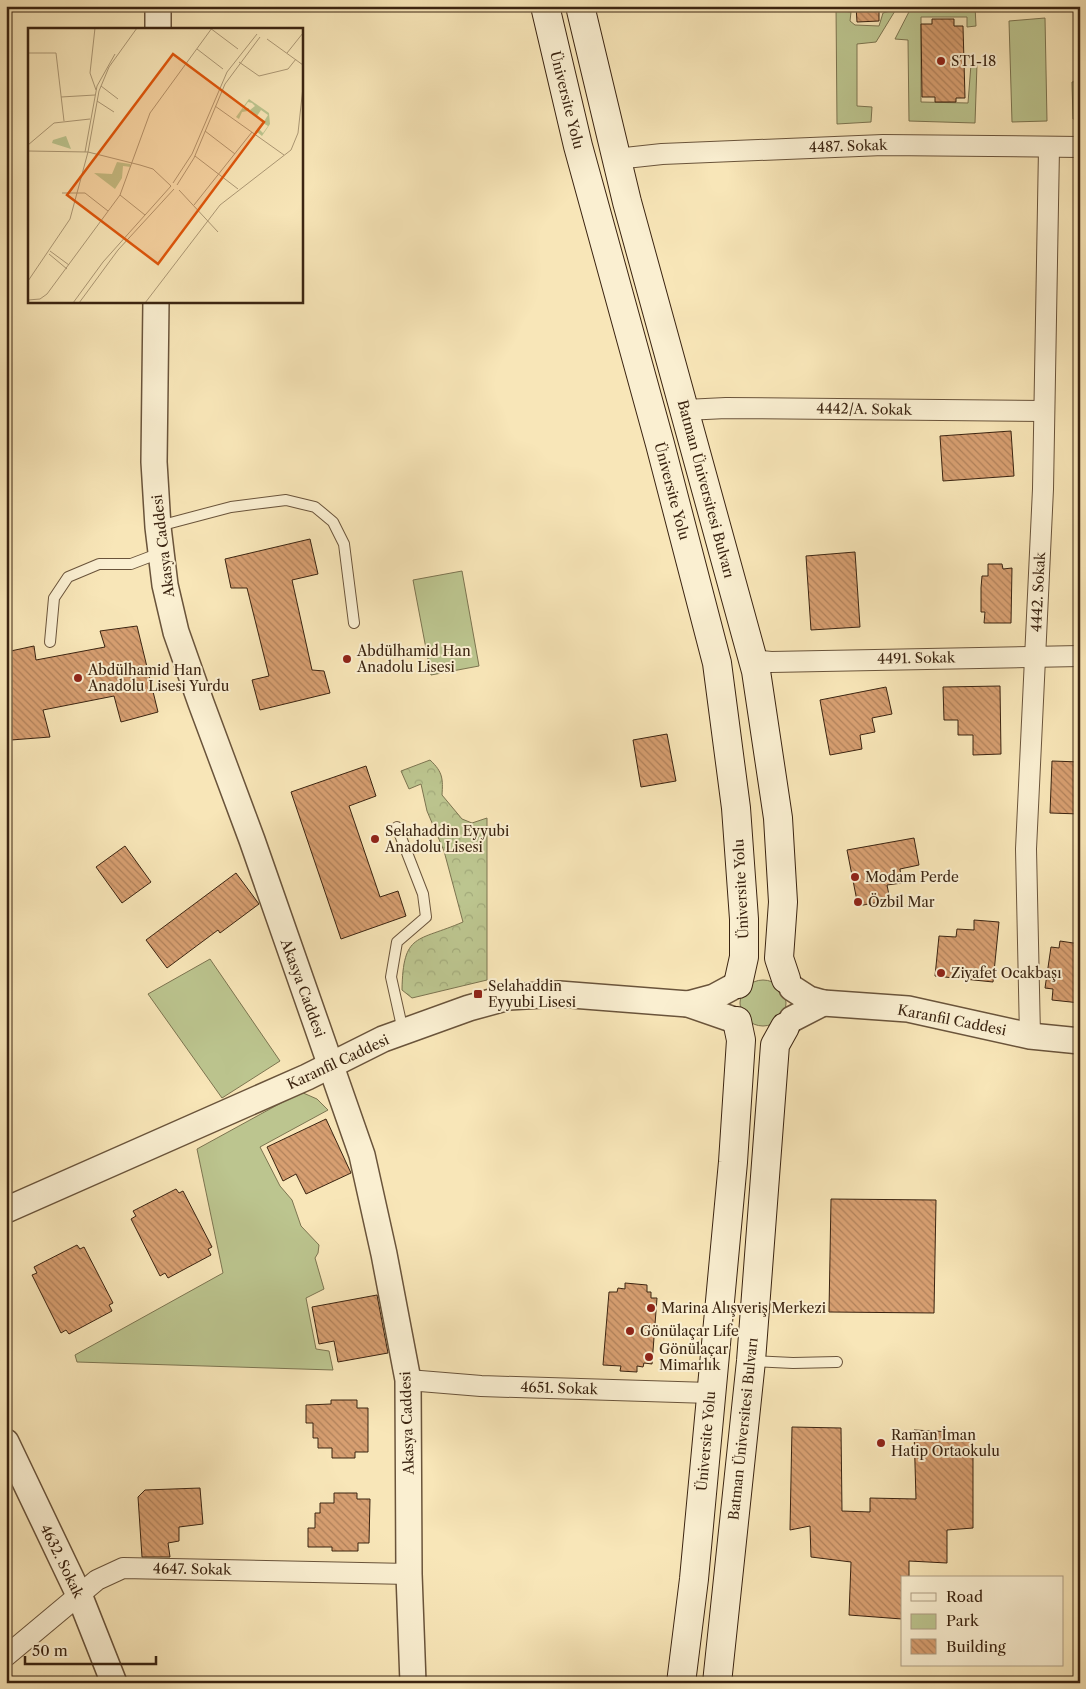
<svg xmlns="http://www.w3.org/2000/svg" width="1086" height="1689" font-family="'Libre Caslon Text',serif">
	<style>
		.green { fill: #bcc58f; stroke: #7c7450 }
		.forest { fill: url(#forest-crowns); stroke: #7c7450 }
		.building { fill: url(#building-back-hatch); stroke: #3b2411 }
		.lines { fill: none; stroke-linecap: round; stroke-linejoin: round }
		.service-casing { stroke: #6a543b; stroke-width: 12 }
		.minor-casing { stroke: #6a543b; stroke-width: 22 }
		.tertiary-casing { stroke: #6a543b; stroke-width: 28 }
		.secondary-casing { stroke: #3b2411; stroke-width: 30 }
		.service { stroke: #faefd1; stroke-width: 10 }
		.minor { stroke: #faefd1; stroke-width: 20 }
		.tertiary { stroke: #faefd1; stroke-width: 25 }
		.secondary { stroke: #faefd1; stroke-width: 28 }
		.poi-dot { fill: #8f2418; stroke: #faefd1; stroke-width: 2 }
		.labels { text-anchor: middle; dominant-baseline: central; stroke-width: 4; stroke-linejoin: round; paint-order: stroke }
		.poi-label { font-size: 14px; fill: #3b2411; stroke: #faefd1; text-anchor: start }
		.street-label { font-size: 14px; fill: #3b2411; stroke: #faefd1 }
		.inset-road { fill: none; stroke: #ac9875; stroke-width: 1 }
		.view { fill: #df560c; fill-opacity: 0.15; stroke: #df560c; stroke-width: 2.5 }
		.inset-edge { fill: none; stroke: #3b2411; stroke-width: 2.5 }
	</style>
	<defs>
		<pattern id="forest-crowns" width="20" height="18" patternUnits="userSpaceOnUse" patternTransform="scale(1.25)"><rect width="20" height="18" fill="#bcc58f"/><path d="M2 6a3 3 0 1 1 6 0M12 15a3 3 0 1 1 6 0" fill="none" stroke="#a2a97a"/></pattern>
		<pattern id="building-back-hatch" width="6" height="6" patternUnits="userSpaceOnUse" patternTransform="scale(1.25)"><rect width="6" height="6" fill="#d79f71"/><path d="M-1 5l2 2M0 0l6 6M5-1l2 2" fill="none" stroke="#b0815b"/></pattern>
	</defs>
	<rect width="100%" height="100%" fill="#f8e6b8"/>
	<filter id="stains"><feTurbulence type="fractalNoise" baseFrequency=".004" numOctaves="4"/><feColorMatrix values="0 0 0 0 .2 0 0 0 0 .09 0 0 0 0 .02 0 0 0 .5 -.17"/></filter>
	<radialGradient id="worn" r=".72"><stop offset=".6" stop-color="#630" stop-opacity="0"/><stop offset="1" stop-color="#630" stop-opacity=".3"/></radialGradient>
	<g class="green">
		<polygon points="836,6 841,6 842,11 851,12 850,21 855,25 879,26 883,13 890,11 890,6 898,6 876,42 857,44 857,106 872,107 871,122 837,124"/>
		<polygon points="912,6 975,6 976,26 967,27 967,17 921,17 921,102 968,103 971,64 977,64 975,123 909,121 908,40 895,39"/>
		<polygon points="1045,18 1047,121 1012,122 1009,21"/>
		<polygon points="1080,81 1080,119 1073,119 1072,82"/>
		<polygon points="462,571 479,666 431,675 413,580"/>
		<polygon points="210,959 280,1061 222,1098 148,994"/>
		<circle cx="763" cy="1003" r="23"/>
		<polygon points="301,1092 317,1099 328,1110 260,1147 280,1186 292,1200 301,1226 319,1245 318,1253 315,1258 324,1289 306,1298 316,1349 329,1351 333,1370 77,1362 75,1355 223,1273 197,1149"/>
	</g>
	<path class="forest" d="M430,760C443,772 443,779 442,795L462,819L472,823L487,818V980L412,998L402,990C403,932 417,942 463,922L444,851L427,811L421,784L409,789L401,771Z"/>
	<g class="building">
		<polygon points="856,6 879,6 879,21 857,22"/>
		<polygon points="932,19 954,19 954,26 963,26 965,98 956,98 956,102 935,102 935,97 922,97 921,24 932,24"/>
		<polygon points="1011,431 1014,476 943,481 940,436"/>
		<polygon points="310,539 318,574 292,580 312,670 324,671 330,693 260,710 252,680 269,676 247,588 231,588 225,559"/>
		<polygon points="855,552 860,627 811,630 806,556"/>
		<polygon points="988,564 1002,564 1003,569 1012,568 1011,623 984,623 985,612 981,612 981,588 982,576 988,576"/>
		<polygon points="137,626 158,712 121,722 114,696 43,710 50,737 11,740 6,719 6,652 34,646 36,660 105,647 100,631"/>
		<polygon points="1000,686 1001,754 973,755 973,735 958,735 958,720 944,720 943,687"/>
		<polygon points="886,687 892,714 872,718 875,732 860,735 862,749 830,755 820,700"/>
		<polygon points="667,734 676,781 641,787 633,740"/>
		<polygon points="1052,761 1080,762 1080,814 1050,813"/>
		<polygon points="366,766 376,796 349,806 380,897 398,891 406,916 341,939 291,792"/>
		<polygon points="914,838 919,865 900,869 902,883 887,885 890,900 858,906 847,850"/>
		<polygon points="125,846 151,882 122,903 96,867"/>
		<polygon points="236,873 259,904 220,933 218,930 167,968 146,940"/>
		<polygon points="974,920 999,922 993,982 935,976 939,936 956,937 957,929 974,930"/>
		<polygon points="1060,941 1080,944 1080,1003 1052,1000 1053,989 1045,988 1051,947 1059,948"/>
		<polygon points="326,1119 351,1173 306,1194 296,1174 283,1181 267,1147"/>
		<polygon points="176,1189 179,1193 183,1191 212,1247 208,1249 211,1255 168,1278 165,1273 160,1276 131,1219 136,1216 133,1211"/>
		<polygon points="831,1199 936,1200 934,1313 829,1312"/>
		<polygon points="77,1245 80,1249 84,1247 113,1303 109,1305 112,1311 69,1334 66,1330 61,1333 32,1275 37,1273 34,1267"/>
		<polygon points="625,1283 647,1285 647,1292 651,1292 651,1298 657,1298 652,1364 644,1363 643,1367 637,1366 637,1372 620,1371 621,1366 603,1365 609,1292 617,1292 618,1288 625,1289"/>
		<polygon points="377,1295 388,1353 338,1362 334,1341 319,1344 312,1307"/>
		<polygon points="331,1400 357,1400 357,1408 368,1408 368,1452 355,1452 355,1458 332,1458 332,1448 318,1448 318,1438 313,1438 313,1423 306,1423 306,1405 331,1404"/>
		<polygon points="792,1427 841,1428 842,1511 870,1512 870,1498 916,1499 914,1430 973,1433 973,1528 947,1530 947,1563 909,1561 909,1578 902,1578 902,1619 849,1615 851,1562 811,1557 810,1526 790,1530"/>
		<polygon points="200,1488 203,1524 179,1527 179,1541 168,1543 170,1557 142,1557 138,1497 145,1490"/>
		<polygon points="334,1493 357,1493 357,1499 370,1499 369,1543 358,1543 358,1551 332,1551 332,1547 308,1547 308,1528 315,1528 315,1513 320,1513 320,1503 334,1503"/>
	</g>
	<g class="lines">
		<defs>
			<g id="service">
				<polyline points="159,526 231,507 286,500 315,507 333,522 344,544 354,623"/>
				<polyline points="50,642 54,598 68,577 99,564 131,564 160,553"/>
				<polyline points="397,827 423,894 426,917 397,942 391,977 403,1031"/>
				<polyline points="752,1361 793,1363 837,1362"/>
			</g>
			<g id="minor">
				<polyline points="616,159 662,154 883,145 1080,147"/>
				<polyline points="685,410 726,408 1044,411"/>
				<polyline points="752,660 771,662 1080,656"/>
				<polyline points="1030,1036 1026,849 1043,489 1049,148"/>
				<polyline points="408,1380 481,1386 710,1393"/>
				<polyline points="6,1656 97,1580 123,1568 409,1574"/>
			</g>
			<g id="tertiary">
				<polyline points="158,6 158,29"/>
				<polyline points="156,301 154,462 158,527 165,585 176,632 201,703 252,840 362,1155 384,1254 408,1380 409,1574 413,1683"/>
				<polyline points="823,1003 908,1009 1030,1036 1080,1041"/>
				<polyline points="688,1004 714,997 738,984"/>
				<polyline points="792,1019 823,1003 809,999 792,988"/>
				<polyline points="6,1210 307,1077 383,1039 469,1008 509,997 559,994 688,1004 737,1021"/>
				<polyline points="6,1442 80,1597 114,1683"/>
			</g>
			<g id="secondary">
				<polyline points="545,6 578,146 660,444 717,663 736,808 744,919 744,957 738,984"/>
				<polyline points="580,6 627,202 756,671 778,818 783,902 779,958 786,979"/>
				<polyline points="681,1683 694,1579 733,1162 741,1040 737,1021"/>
				<polyline points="717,1683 751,1361 775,1045 785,1027"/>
			</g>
		</defs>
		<use href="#service" class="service-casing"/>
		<use href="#minor" class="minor-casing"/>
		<use href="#tertiary" class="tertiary-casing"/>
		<use href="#secondary" class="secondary-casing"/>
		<use href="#service" class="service"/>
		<use href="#minor" class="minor"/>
		<use href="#tertiary" class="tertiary"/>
		<use href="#secondary" class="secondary"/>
	</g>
	<g class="poi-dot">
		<circle cx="941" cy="61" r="5"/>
		<circle cx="347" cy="659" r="5"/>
		<circle cx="78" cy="678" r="5"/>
		<circle cx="375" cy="839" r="5"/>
		<circle cx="855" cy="877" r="5"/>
		<circle cx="858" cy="902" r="5"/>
		<circle cx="941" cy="973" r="5"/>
		<rect x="473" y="989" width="10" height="10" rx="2.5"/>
		<circle cx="651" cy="1308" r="5"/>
		<circle cx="630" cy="1331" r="5"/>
		<circle cx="649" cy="1357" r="5"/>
		<circle cx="881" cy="1443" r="5"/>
	</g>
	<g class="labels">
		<g class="poi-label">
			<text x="951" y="61">ST1-18</text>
			<text x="357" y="651">Abdülhamid Han<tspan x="357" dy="16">Anadolu Lisesi</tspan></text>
			<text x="88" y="670">Abdülhamid Han<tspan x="88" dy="16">Anadolu Lisesi Yurdu</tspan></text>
			<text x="385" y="831">Selahaddin Eyyubi<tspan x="385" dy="16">Anadolu Lisesi</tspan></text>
			<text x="865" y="877">Modam Perde</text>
			<text x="868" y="902">Özbil Mar</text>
			<text x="951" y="973">Ziyafet Ocakbaşı</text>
			<text x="488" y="986">Selahaddin<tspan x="488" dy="16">Eyyubi Lisesi</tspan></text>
			<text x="661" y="1308">Marina Alışveriş Merkezi</text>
			<text x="640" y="1331">Gönülaçar Life</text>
			<text x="659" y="1349">Gönülaçar<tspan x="659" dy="16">Mimarlık</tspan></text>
			<text x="891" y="1435">Raman İman<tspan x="891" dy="16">Hatip Ortaokulu</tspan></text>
		</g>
		<g class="street-label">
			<text transform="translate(567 100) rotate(76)">Üniversite Yolu</text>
			<text transform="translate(848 146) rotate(-2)">4487. Sokak</text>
			<text transform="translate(864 409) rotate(1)">4442/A. Sokak</text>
			<text transform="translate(706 489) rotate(75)">Batman Üniversitesi Bulvarı</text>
			<text transform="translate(672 491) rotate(75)">Üniversite Yolu</text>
			<text transform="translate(163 546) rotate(-97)">Akasya Caddesi</text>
			<text transform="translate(1038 592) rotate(-87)">4442. Sokak</text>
			<text transform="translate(916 658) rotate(-1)">4491. Sokak</text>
			<text transform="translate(741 889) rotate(-93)">Üniversite Yolu</text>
			<text transform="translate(303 988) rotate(70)">Akasya Caddesi</text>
			<text transform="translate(952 1020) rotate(11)">Karanfil Caddesi</text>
			<text transform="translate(338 1062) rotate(-25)">Karanfil Caddesi</text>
			<text transform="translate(559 1388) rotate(2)">4651. Sokak</text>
			<text transform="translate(407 1423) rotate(-92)">Akasya Caddesi</text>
			<text transform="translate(743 1429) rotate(-84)">Batman Üniversitesi Bulvarı</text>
			<text transform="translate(706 1441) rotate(-85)">Üniversite Yolu</text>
			<text transform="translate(62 1561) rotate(64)">4632. Sokak</text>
			<text transform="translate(192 1569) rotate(1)">4647. Sokak</text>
		</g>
	</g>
	<g transform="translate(28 28)">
		<rect width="275" height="275" fill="#f8e6b8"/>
		<path d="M221,71L241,85L242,96L234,108L228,103L230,100L235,105L240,98L235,95L240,87L233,82L229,88L222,82L227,78L224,75L220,74L215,81L221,80L220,83L214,84L211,91L208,89ZM89,134L102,136L103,139L95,138L94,150L87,161L66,145L84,146Z" fill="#bcc58f"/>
		<path d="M38,108L43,121L24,115L25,112Z" fill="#bcc58f"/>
		<path class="inset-road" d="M67,0L62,45L68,62M182,0L210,21M239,11L275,37M169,21L195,41M0,25H28L36,93M259,25L275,5M211,34L231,48L260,41L268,31M73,58L90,71M33,69L67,67M69,73L86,84M187,78L256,127M177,103L207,126M0,117L26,95L62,91M0,123L60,124L112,137L125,141L143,158M57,124L69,58L87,26M167,128L210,161M145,155L164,126L199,44L229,6M149,157L166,130L197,56L232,9M151,162L190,204M34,165H57L80,183M92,167L117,187M166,177L224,104M22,223L41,237M21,226L39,241M0,253L42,191L60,124L71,63L81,39L109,0M0,272L12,271L19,266L92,167L122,85L184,0M45,275L75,234L143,158M51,275L90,222L146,161M117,275L192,177L263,122L270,105L275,59"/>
		<path class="view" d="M145,26L236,94L130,236L39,167Z"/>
		<rect width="275" height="275" class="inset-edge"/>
	</g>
	<rect width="1086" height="1689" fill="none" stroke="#f8e6b8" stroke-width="25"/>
	<rect x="8" y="8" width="1071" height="1674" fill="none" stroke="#3b2411" stroke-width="2.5"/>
	<rect x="12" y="12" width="1061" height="1664" fill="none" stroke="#3b2411"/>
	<rect x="901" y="1576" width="162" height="90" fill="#faefd1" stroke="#ae9e84"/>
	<rect x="911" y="1593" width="25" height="8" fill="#faefd1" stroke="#ae9e84"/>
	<text x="946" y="1602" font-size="15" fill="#3b2411">Road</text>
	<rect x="911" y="1614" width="25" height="15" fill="#bcc58f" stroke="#ae9e84"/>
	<text x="946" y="1626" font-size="15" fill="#3b2411">Park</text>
	<rect x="911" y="1639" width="25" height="15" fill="url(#building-back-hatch)" stroke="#ae9e84"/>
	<text x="946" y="1652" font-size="15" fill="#3b2411">Building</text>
	<path d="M25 1656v8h131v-8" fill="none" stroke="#3b2411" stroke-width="2.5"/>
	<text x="32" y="1656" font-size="15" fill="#3b2411" stroke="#faefd1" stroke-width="4" paint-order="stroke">50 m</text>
	<rect width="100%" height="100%" filter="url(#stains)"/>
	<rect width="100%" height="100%" fill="url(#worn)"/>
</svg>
